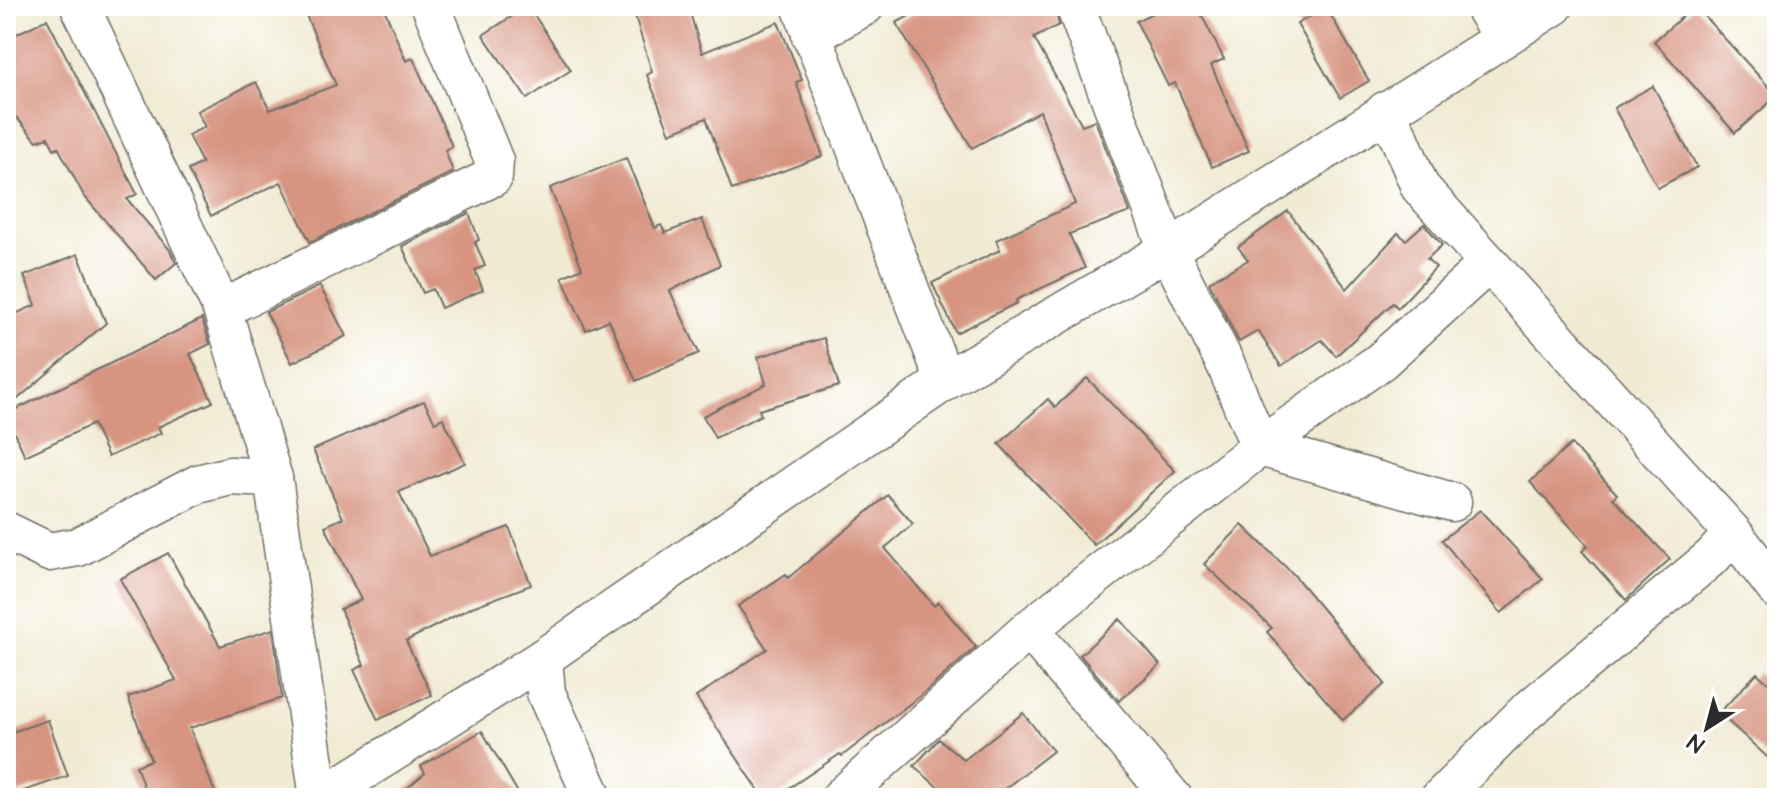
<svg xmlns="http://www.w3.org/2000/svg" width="1783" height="804" font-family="'Architects Daughter',sans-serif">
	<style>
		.building { fill: #d79481 }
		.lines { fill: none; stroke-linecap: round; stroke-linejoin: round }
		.minor-casing { stroke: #706e66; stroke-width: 41 }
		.minor { stroke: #fff; stroke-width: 38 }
	</style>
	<rect width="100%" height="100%" fill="#fff"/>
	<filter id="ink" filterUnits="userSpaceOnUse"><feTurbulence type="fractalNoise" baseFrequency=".0125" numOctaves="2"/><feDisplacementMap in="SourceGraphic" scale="16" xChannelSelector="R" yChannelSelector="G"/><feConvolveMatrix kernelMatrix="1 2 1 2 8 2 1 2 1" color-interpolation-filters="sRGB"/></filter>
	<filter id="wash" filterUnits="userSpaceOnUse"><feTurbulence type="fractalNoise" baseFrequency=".006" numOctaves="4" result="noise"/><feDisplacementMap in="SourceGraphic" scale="32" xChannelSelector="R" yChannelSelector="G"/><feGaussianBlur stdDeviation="1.8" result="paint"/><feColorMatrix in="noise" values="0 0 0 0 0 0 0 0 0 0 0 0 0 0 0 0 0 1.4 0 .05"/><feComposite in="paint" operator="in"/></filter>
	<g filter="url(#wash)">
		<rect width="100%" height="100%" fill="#f1ebd4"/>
		<g id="blocks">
			<g class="building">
				<polygon points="302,6 383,6 406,61 413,58 452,146 445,150 453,172 310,242 281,182 211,216 188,170 202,163 188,135 205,127 197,111 256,82 270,110 336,85"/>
				<polygon points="528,6 571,70 527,99 483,35"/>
				<polygon points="632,6 688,6 702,53 778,22 802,80 796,82 823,156 732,190 706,118 670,133 647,75 652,72"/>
				<polygon points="928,6 1054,6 1059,25 1034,38 1082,125 1095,120 1130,212 1069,234 1085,268 1016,300 1017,303 956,333 932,283 1000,250 996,240 1075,204 1040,111 972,148 896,23"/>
				<polygon points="1167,6 1197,6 1224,59 1211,65 1249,151 1212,167 1175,83 1168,86 1136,21"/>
				<polygon points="1695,6 1777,96 1735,133 1654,41"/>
				<polygon points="1326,7 1369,81 1340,98 1297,24"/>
				<polygon points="47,19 137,194 127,199 170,250 176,263 156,280 84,196 58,147 54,149 48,137 37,141 16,117 6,123 6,39"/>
				<polygon points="1653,86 1697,167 1658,188 1614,108"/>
				<polygon points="626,158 655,228 661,225 665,233 702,219 720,265 670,291 699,353 636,381 609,320 586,330 562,277 582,268 550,188"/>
				<polygon points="1288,211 1347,289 1398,233 1406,240 1424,224 1442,245 1427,259 1436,267 1398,308 1393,303 1336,356 1322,340 1281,366 1258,331 1239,342 1209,282 1248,260 1238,247"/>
				<polygon points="469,213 479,240 475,242 485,266 475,270 483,290 441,308 433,289 423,293 402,246"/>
				<polygon points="78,254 106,323 6,409 6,318 36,305 24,276"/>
				<polygon points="320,286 346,336 292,363 266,312"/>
				<polygon points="202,319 210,344 190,354 213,402 158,427 161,433 108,457 93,424 25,456 6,414"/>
				<polygon points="824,338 839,386 759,410 761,415 715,438 703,416 766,384 758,357"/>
				<polygon points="1087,378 1175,471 1094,545 999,444 1048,399 1055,407"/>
				<polygon points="424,401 435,422 443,418 465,463 399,492 430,556 509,527 531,585 472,607 406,641 432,695 378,720 354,670 364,665 340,609 361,600 325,526 343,518 313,450"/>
				<polygon points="1571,444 1617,494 1613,498 1670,559 1626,600 1582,551 1588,546 1530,482"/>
				<polygon points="888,495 913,524 885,548 934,606 938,602 976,647 925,692 842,756 840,754 774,798 764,798 696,697 767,649 738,606 786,574 788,578"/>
				<polygon points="1480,510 1543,579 1501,613 1442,540"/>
				<polygon points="1242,525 1294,575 1385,684 1343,720 1267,632 1272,628 1204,564"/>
				<polygon points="168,553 220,646 273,629 282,698 190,728 217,798 148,798 136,766 151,760 128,697 176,680 120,579"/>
				<polygon points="1120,619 1160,665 1119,701 1080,655"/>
				<polygon points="1757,673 1777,691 1777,766 1719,713"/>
				<polygon points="1023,713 1053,751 993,798 950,798 914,766 939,739 964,760"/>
				<polygon points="48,720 68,776 6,797 6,734"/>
				<polygon points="482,731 521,798 395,798 425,773 421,766"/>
			</g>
		</g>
	</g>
	<g filter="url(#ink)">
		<use href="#blocks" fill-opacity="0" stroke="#706e66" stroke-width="2"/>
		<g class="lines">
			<defs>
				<g id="minor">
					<polyline points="80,6 222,309 273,478 319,798"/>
					<polyline points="801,6 945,381"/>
					<polyline points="1075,6 1168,250 1226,365 1260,447 1381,361 1487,265"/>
					<polyline points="1483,6 1503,38"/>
					<polyline points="811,36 865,6"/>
					<polyline points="1385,111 1400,139 1420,187 1733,533 1777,590"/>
					<polyline points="222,309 493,177 494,161 431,6"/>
					<polyline points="6,531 49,552 78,547 198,484 230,476 273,478"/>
					<polyline points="1029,629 1173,798"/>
					<polyline points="543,658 546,693 593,798"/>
					<polyline points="320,798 543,658 945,381 1168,250 1554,6"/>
					<polyline points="840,798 1029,629 1260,447 1452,502"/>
					<polyline points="1440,798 1526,712 1713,556 1733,533"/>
				</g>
			</defs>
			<use href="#minor" class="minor-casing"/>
			<use href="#minor" class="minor"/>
		</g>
	</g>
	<rect width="1783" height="804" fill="none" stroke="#fff" stroke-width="32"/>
	<g transform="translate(1707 728) rotate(216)" stroke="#ffffff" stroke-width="6" paint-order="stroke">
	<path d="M0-6L14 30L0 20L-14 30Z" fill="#2b2b2b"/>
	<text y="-12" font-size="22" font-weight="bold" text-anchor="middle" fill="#2b2b2b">N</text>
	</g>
</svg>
